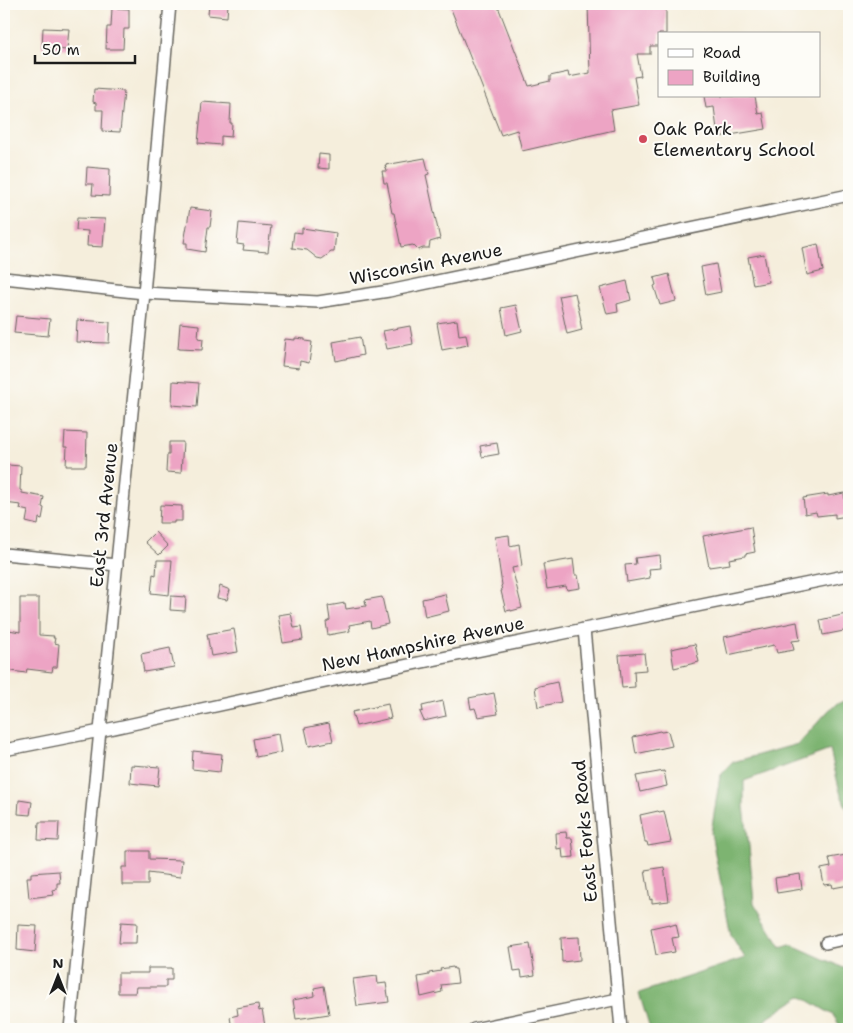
<svg xmlns="http://www.w3.org/2000/svg" width="853" height="1033" font-family="'Shantell Sans',sans-serif">
	<style>
		.forest { fill: #7db471; stroke: #4c6846 }
		.building { fill: #eda4c4 }
		.lines { fill: none; stroke-linecap: round; stroke-linejoin: round }
		.minor-casing { stroke: #68665f; stroke-width: 14 }
		.minor { stroke: #fff; stroke-width: 11 }
		.poi-dot { fill: #d1495b; stroke: #fdfcf7; stroke-width: 2 }
		.labels { text-anchor: middle; dominant-baseline: central; stroke-width: 4; stroke-linejoin: round; paint-order: stroke }
		.poi-label { font-size: 18px; fill: #1c1c1c; stroke: #fdfcf7; text-anchor: start }
		.street-label { font-size: 18px; fill: #1c1c1c; stroke: #fdfcf7 }
	</style>
	<rect width="100%" height="100%" fill="#fdfcf7"/>
	<filter id="ink" filterUnits="userSpaceOnUse"><feTurbulence type="fractalNoise" baseFrequency=".02" numOctaves="2"/><feDisplacementMap in="SourceGraphic" scale="10" xChannelSelector="R" yChannelSelector="G"/><feConvolveMatrix kernelMatrix="1 2 1 2 8 2 1 2 1" color-interpolation-filters="sRGB"/></filter>
	<filter id="wash" filterUnits="userSpaceOnUse"><feTurbulence type="fractalNoise" baseFrequency=".0096" numOctaves="4" result="noise"/><feDisplacementMap in="SourceGraphic" scale="20" xChannelSelector="R" yChannelSelector="G"/><feGaussianBlur stdDeviation="1.12" result="paint"/><feColorMatrix in="noise" values="0 0 0 0 0 0 0 0 0 0 0 0 0 0 0 0 0 1.4 0 .05"/><feComposite in="paint" operator="in"/></filter>
	<g filter="url(#wash)">
		<rect width="100%" height="100%" fill="#f5eedc"/>
		<polygon class="forest" points="849,701 849,814 840,792 830,750 744,781 744,807 749,846 754,903 781,947 790,944 846,969 849,968 849,1029 842,1029 833,1015 801,996 765,1020 762,1029 650,1029 639,993 745,958 731,935 711,833 720,776 733,762 798,744 829,710 840,702"/>
		<g id="blocks">
			<g class="building">
				<polygon points="209,4 228,4 227,17 208,15"/>
				<polygon points="449,4 497,4 529,86 550,81 550,76 568,72 569,77 590,73 588,4 666,4 666,34 659,34 659,46 650,46 650,54 637,54 641,76 634,77 639,105 611,110 614,130 522,151 517,130 501,135"/>
				<polygon points="112,8 129,9 129,29 124,29 123,49 106,49 107,27 111,27"/>
				<polygon points="43,28 69,29 67,50 42,48"/>
				<polygon points="94,89 124,91 120,132 102,131 103,110 96,110 96,103 93,102"/>
				<polygon points="704,96 755,96 758,114 763,113 766,129 718,137 714,107 706,108"/>
				<polygon points="202,102 231,104 230,123 232,123 231,137 221,136 221,145 198,143"/>
				<polygon points="319,154 329,155 329,169 318,168"/>
				<polygon points="425,158 429,174 426,175 440,239 430,242 429,248 423,248 418,250 413,245 401,247 394,213 392,213 390,203 391,202 387,183 384,183 382,171 387,171 385,165"/>
				<polygon points="87,167 110,169 109,196 92,195 93,184 86,184"/>
				<polygon points="190,208 212,211 210,227 208,227 205,252 187,249 187,243 184,243"/>
				<polygon points="77,218 105,219 103,247 87,246 88,231 76,230"/>
				<polygon points="239,223 271,226 268,252 243,250 244,245 237,244"/>
				<polygon points="302,228 336,233 334,252 331,252 322,259 317,258 307,250 292,248 294,232 302,233"/>
				<polygon points="818,244 823,271 807,275 802,248"/>
				<polygon points="764,254 769,282 753,285 748,257"/>
				<polygon points="716,264 721,292 706,295 701,267"/>
				<polygon points="669,274 676,301 660,305 654,286 656,285 654,278"/>
				<polygon points="627,281 631,300 617,304 618,312 607,314 600,288"/>
				<polygon points="575,293 581,320 580,320 582,330 567,334 559,296"/>
				<polygon points="516,305 522,331 506,335 501,308"/>
				<polygon points="16,316 50,319 48,336 14,333"/>
				<polygon points="77,320 110,322 109,343 76,342"/>
				<polygon points="457,320 459,335 466,334 468,345 442,350 437,323"/>
				<polygon points="180,323 199,325 198,338 203,339 202,350 178,349"/>
				<polygon points="410,326 413,344 387,349 383,331"/>
				<polygon points="360,337 363,355 336,361 333,342"/>
				<polygon points="295,338 305,339 305,341 312,342 309,363 300,361 299,368 282,366 285,339 295,340"/>
				<polygon points="173,381 199,383 197,407 172,405"/>
				<polygon points="65,432 87,433 86,466 66,466 67,447 64,447"/>
				<polygon points="169,442 183,442 181,473 166,472 167,455 169,455"/>
				<polygon points="497,443 499,454 482,457 480,446"/>
				<polygon points="8,465 21,466 20,490 22,491 22,493 44,497 42,507 44,508 42,519 39,518 38,525 26,522 28,511 20,509 21,505 4,503 4,488 7,489"/>
				<polygon points="844,493 847,516 835,518 835,514 817,516 816,512 805,514 803,498 828,494 828,496"/>
				<polygon points="160,505 182,506 182,521 174,521 174,523 159,523"/>
				<polygon points="751,527 755,552 745,554 745,556 729,559 730,564 709,567 703,536"/>
				<polygon points="155,532 168,546 159,555 145,542"/>
				<polygon points="509,535 510,546 519,544 522,566 512,568 522,608 511,611 511,610 506,611 501,591 502,591 501,586 502,585 495,537"/>
				<polygon points="660,555 661,568 649,569 650,578 627,582 625,565 636,564 635,558"/>
				<polygon points="573,559 575,575 578,575 580,588 567,590 566,586 547,589 543,564"/>
				<polygon points="157,560 172,560 169,595 151,593 153,574 156,575"/>
				<polygon points="220,586 230,590 227,600 217,598"/>
				<polygon points="445,594 449,611 425,617 422,599"/>
				<polygon points="171,596 186,597 185,611 170,610"/>
				<polygon points="382,597 388,624 371,628 370,621 349,625 350,631 328,635 326,622 330,620 328,606 345,603 346,609 366,606 365,600"/>
				<polygon points="20,598 39,598 39,635 54,636 53,638 55,638 54,643 59,644 57,667 53,667 52,672 27,669 26,673 4,670 4,633 9,633 9,630 20,632"/>
				<polygon points="291,613 294,628 301,627 303,640 283,643 278,615"/>
				<polygon points="846,614 849,630 823,635 820,620"/>
				<polygon points="797,622 800,640 792,641 794,650 777,653 775,646 774,646 774,645 728,655 724,637"/>
				<polygon points="234,629 238,652 211,656 207,634"/>
				<polygon points="695,644 699,662 674,668 671,649"/>
				<polygon points="170,648 174,667 144,672 141,654"/>
				<polygon points="644,653 646,670 634,671 635,687 622,688 619,655"/>
				<polygon points="557,682 561,702 538,707 535,687"/>
				<polygon points="494,693 498,714 478,717 475,708 471,709 469,698"/>
				<polygon points="443,701 446,716 424,721 420,712 423,711 422,706"/>
				<polygon points="388,704 391,718 356,726 352,712"/>
				<polygon points="329,723 333,741 309,746 305,728"/>
				<polygon points="660,731 661,732 668,731 672,746 636,754 633,737"/>
				<polygon points="278,734 281,752 256,757 253,739"/>
				<polygon points="193,751 222,754 220,772 192,769"/>
				<polygon points="131,765 160,767 158,786 130,783"/>
				<polygon points="664,771 667,786 640,792 636,776"/>
				<polygon points="19,800 32,802 30,815 18,814"/>
				<polygon points="658,811 659,812 664,811 671,842 648,846 647,842 645,842 640,815"/>
				<polygon points="39,822 59,822 58,841 38,840"/>
				<polygon points="566,832 567,838 572,838 574,857 563,858 562,848 557,849 556,833"/>
				<polygon points="127,851 149,851 149,859 182,860 180,877 148,873 148,885 122,885 122,867 127,867"/>
				<polygon points="846,855 849,875 849,885 833,888 832,884 824,885 821,869 831,867 829,858"/>
				<polygon points="664,867 669,901 652,903 652,899 650,900 645,870"/>
				<polygon points="59,871 60,883 57,883 57,889 53,890 54,895 29,898 27,877 31,877 31,873"/>
				<polygon points="800,874 802,889 777,893 775,878"/>
				<polygon points="121,922 137,923 136,943 119,943"/>
				<polygon points="669,924 669,926 676,924 679,937 672,938 675,952 656,955 651,928"/>
				<polygon points="18,925 37,926 35,952 17,950"/>
				<polygon points="579,937 580,960 562,962 561,938"/>
				<polygon points="530,944 535,975 522,977 521,970 514,971 510,947"/>
				<polygon points="453,967 454,969 456,969 458,983 441,985 442,992 421,997 418,977 429,975 429,973 441,971 440,969"/>
				<polygon points="148,968 172,968 172,980 166,980 166,987 136,987 135,993 118,993 118,973 148,973"/>
				<polygon points="377,976 378,984 386,983 389,1002 357,1006 353,979"/>
				<polygon points="324,986 329,1014 296,1019 293,1000 315,996 314,988"/>
				<polygon points="258,1004 259,1011 262,1010 265,1026 248,1029 232,1029 230,1017 238,1015 237,1008"/>
			</g>
		</g>
	</g>
	<g filter="url(#ink)">
		<use href="#blocks" fill-opacity="0" stroke="#68665f" stroke-width="1"/>
		<g class="lines">
			<defs>
				<g id="minor">
					<polyline points="4,278 144,293 318,302 389,291 849,195"/>
					<polyline points="4,554 117,565"/>
					<polyline points="584,629 621,1029"/>
					<polyline points="4,750 100,731 335,680 584,629 849,575"/>
					<polyline points="826,943 849,938"/>
					<polyline points="70,1029 144,293 170,4"/>
					<polyline points="474,1029 618,999"/>
				</g>
			</defs>
			<use href="#minor" class="minor-casing"/>
			<use href="#minor" class="minor"/>
		</g>
	</g>
	<circle class="poi-dot" cx="643" cy="139" r="5"/>
	<g class="labels">
		<g class="poi-label">
			<text x="653" y="129">Oak Park<tspan x="653" dy="21">Elementary School</tspan></text>
		</g>
		<g class="street-label">
			<text transform="translate(426 264) rotate(-11)">Wisconsin Avenue</text>
			<text transform="translate(104 515) rotate(-84)">East 3rd Avenue</text>
			<text transform="translate(423 644) rotate(-12)">New Hampshire Avenue</text>
			<text transform="translate(585 831) rotate(-95)">East Forks Road</text>
		</g>
	</g>
	<rect width="853" height="1033" fill="none" stroke="#fdfcf7" stroke-width="20"/>
	<rect x="658" y="32" width="162" height="65" fill="#fdfcf7" stroke="#a3a29f"/>
	<rect x="668" y="49" width="25" height="8" fill="#ffffff" stroke="#a3a29f"/>
	<text x="703" y="58" font-size="15" fill="#1c1c1c">Road</text>
	<rect x="668" y="70" width="25" height="15" fill="#eda4c4" stroke="#a3a29f"/>
	<text x="703" y="82" font-size="15" fill="#1c1c1c">Building</text>
	<g transform="translate(58 976)" stroke="#fdfcf7" stroke-width="4" paint-order="stroke">
	<path d="M0-4L9 19L0 12L-9 19Z" fill="#1c1c1c"/>
	<text y="-8" font-size="14" font-weight="bold" text-anchor="middle" fill="#1c1c1c">N</text>
	</g>
	<path d="M35 55v8h100v-8" fill="none" stroke="#1c1c1c" stroke-width="2.5"/>
	<text x="42" y="55" font-size="15" fill="#1c1c1c" stroke="#fdfcf7" stroke-width="4" paint-order="stroke">50 m</text>
</svg>
